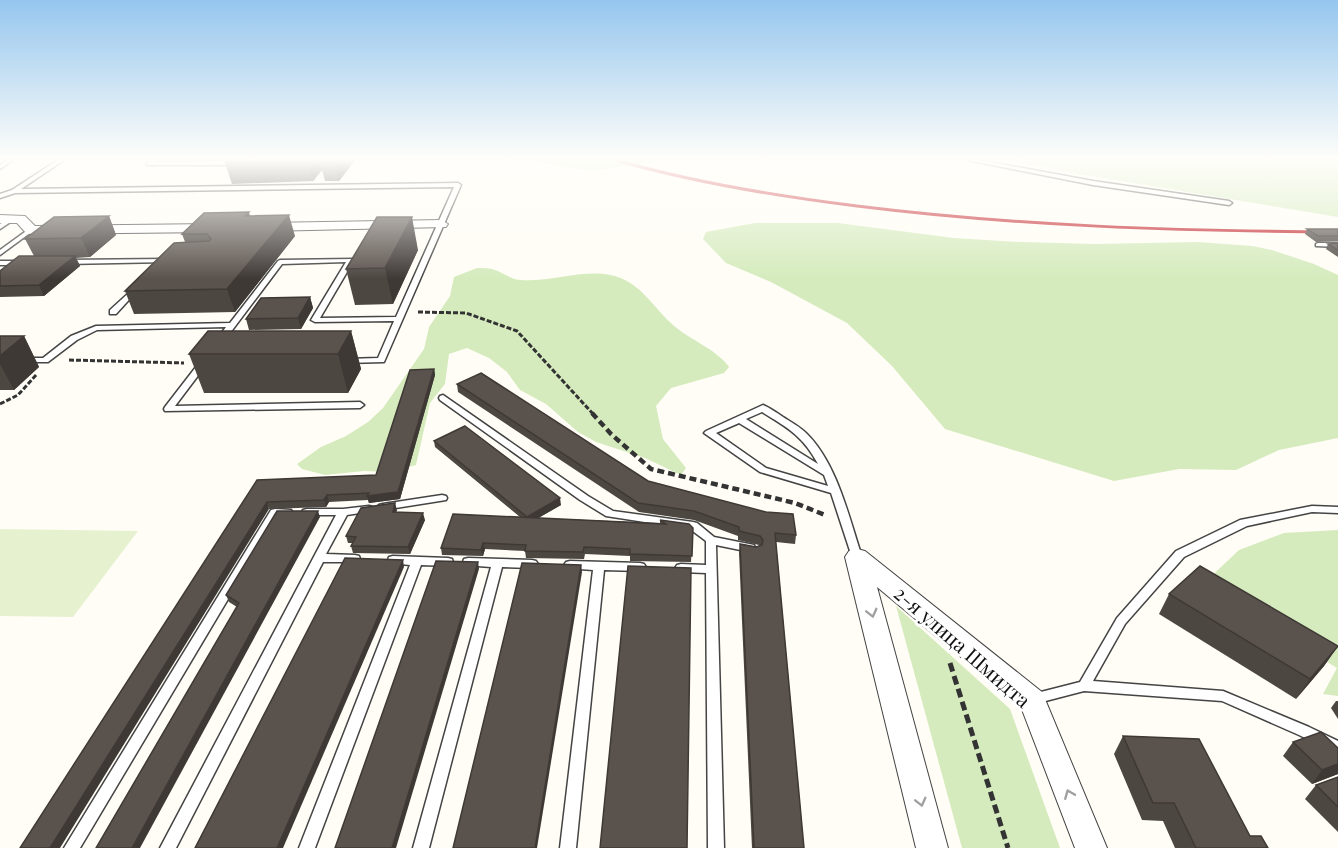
<svg xmlns="http://www.w3.org/2000/svg" width="1338" height="848" font-family="'Playfair Display',serif">
	<style>
		.green { fill: #d5ebbd }
		.pitch { fill: #e6f2cf }
		.lines { fill: none; stroke-linecap: round; stroke-linejoin: round }
		.service-casing { stroke: #444; stroke-width: 3 }
		.minor-casing { stroke: #444; stroke-width: 2 }
		.path-far2 { stroke: #333; stroke-width: 3; stroke-dasharray: 5 2; stroke-linecap: butt }
		.path-far1 { stroke: #333; stroke-width: 4.5; stroke-dasharray: 7 4; stroke-linecap: butt }
		.path { stroke: #333; stroke-width: 5; stroke-dasharray: 9 4.5; stroke-linecap: butt }
		.service { fill: #fff; fill-rule: evenodd }
		.minor { fill: #fff; fill-rule: evenodd }
		.rail { stroke: #c4262e; stroke-width: 3 }
		.wall { fill: #4d4742 }
		.shaded-wall { fill: #3f3936 }
		.building { fill: #5a524d; stroke: #3f3936; stroke-width: 1.5 }
		.oneway { stroke: #a0a0a0 }
		.labels { text-anchor: middle; dominant-baseline: central; stroke-width: 6; stroke-linejoin: round; paint-order: stroke }
		.near-street-label { font-size: 20px; fill: #111; stroke: #fff }
	</style>
	<rect width="100%" height="100%" fill="#fffdf5"/>
	<g class="green">
		<polygon points="526,160 665,160 592,171"/>
		<polygon points="1008,160 1338,160 1338,217 1079,174"/>
		<polygon points="755,223 838,223 954,238 1020,242 1095,244 1198,242 1252,246 1272,250 1314,264 1338,275 1338,438 1279,450 1236,470 1179,469 1114,481 945,429 892,366 847,323 771,282 726,263 703,239 706,232"/>
		<path d="M477,268C483,268 490,268 495,270C504,273 510,279 520,280C554,283 593,264 625,280C647,291 659,315 678,329C695,342 718,351 729,367L724,373L671,388L656,406L663,439L686,468L681,475L645,458L596,442L578,432L546,404L520,390L507,372L489,358L467,348L449,354L445,384L430,403L416,465L390,472L364,471L325,475L302,469L297,464L321,447L346,436L368,422L383,408L424,349L429,327L450,296L454,277Z"/>
		<polygon points="1338,530 1338,696 1323,694 1337,668 1202,585 1239,550 1284,533"/>
		<polygon points="896,606 1010,709 1060,848 962,848"/>
	</g>
	<polygon class="pitch" points="0,529 138,531 73,617 0,616"/>
	<g class="lines">
		<defs>
			<g id="service">
				<polygon points="7,160 13,160 0,169 0,165"/>
				<polygon points="58,160 64,160 21,189 458,183 461,185 384,362 346,363 342,361 346,359 378,358 394,321 315,322 311,320 346,262 282,264 224,341 218,341 217,339 226,327 97,330 77,340 48,362 0,362 0,358 43,358 71,336 96,326 230,323 278,261 280,260 353,259 354,260 320,318 396,317 454,187 15,193 0,198 0,194 12,190"/>
				<polygon points="150,160 156,160 154,162 236,161 239,163 236,165 147,165 146,164"/>
				<polygon points="967,160 979,160 1093,181 1229,201 1232,203 1229,205 1093,185"/>
				<polygon points="10,218 15,219 0,229 0,224"/>
				<polygon points="29,229 34,230 0,255 0,250"/>
				<polygon points="1318,243 1338,243 1338,247 1316,246 1316,244"/>
				<polygon points="166,259 168,260 168,262 65,264 62,262 65,260"/>
				<polygon points="0,261 22,261 25,263 22,265 0,265"/>
				<polygon points="135,288 137,289 137,291 116,314 110,314 110,310 133,289"/>
				<polygon points="199,363 205,363 206,365 175,406 360,402 364,405 360,408 165,411 164,409 165,407"/>
				<polygon points="443,395 588,496 613,511 693,522 697,523 714,537 754,545 755,548 754,551 750,552 716,545 724,848 708,848 706,573 681,572 677,571 675,568 677,565 681,564 706,565 706,541 690,529 606,516 580,500 440,400 439,398 440,396"/>
				<path d="M763,405C770,408 777,413 783,417C791,422 800,427 806,433C837,463 849,518 862,557L861,560L857,561L853,560L852,557L831,493L760,472L704,433L706,431ZM762,412C788,428 803,436 818,464L746,419ZM739,423L824,475L828,486L766,468L716,433Z"/>
				<polygon points="442,495 446,496 447,498 446,500 383,510 379,509 378,507 379,505 383,504"/>
				<polygon points="369,506 373,507 374,509 373,511 347,515 326,554 355,555 359,556 360,559 359,562 323,562 176,848 160,848 336,515 307,515 303,514 302,512 303,510 307,509 343,509"/>
				<polygon points="1312,506 1338,507 1338,513 1312,512 1247,526 1184,557 1125,624 1093,681 1223,691 1309,727 1338,741 1338,754 1299,735 1222,701 1084,691 1034,704 1029,703 1028,699 1029,695 1080,682 1117,618 1176,551 1240,520"/>
				<polygon points="275,509 291,510 292,512 291,514 278,515 80,848 64,848 271,510"/>
				<polygon points="393,556 448,558 452,559 453,562 452,565 448,566 421,565 315,848 299,848 410,565 389,563 388,560 389,557"/>
				<polygon points="468,558 532,560 536,561 538,564 536,567 532,568 502,567 429,848 413,848 491,567 464,565 463,562 464,559"/>
				<polygon points="570,561 640,563 644,564 646,567 644,570 640,571 604,570 576,848 560,848 593,570 566,568 564,565 566,562"/>
			</g>
			<g id="minor">
				<polygon points="0,215 25,216 35,226 214,224 221,228 214,232 31,234 26,233 17,223 0,223"/>
				<polygon points="441,220 448,224 446,227 265,231 258,227 265,223"/>
				<polygon points="857,549 865,551 1042,692 1107,848 1075,848 1021,707 877,587 948,848 916,848 845,557 849,551"/>
			</g>
		</defs>
		<use href="#service" class="service-casing"/>
		<use href="#minor" class="minor-casing"/>
		<g class="path-far2">
			<polyline points="418,312 466,313 517,331 594,415"/>
			<polyline points="69,360 184,363"/>
			<polyline points="0,404 18,395 37,374"/>
		</g>
		<polyline class="path-far1" points="592,413 611,434 651,469 795,503 825,515"/>
		<polyline class="path" points="950,663 1008,848"/>
		<use href="#service" class="service"/>
		<use href="#minor" class="minor"/>
		<path class="rail" d="M616,160C695,183 776,196 857,206C1017,226 1177,231 1338,232"/>
	</g>
	<g class="wall">
		<polygon points="224,160 355,160 339,181 325,181 322,170 313,181 232,184"/>
		<polygon points="249,212 250,216 295,236 235,312 134,314 125,291 185,242 182,234"/>
		<polygon points="109,216 116,235 90,257 76,258 80,266 44,296 0,297 0,271 34,256 25,239"/>
		<polygon points="1307,229 1338,229 1338,241 1316,242 1305,234"/>
		<polygon points="1338,243 1338,257 1326,249 1328,244"/>
		<polygon points="418,250 393,304 355,305 346,269"/>
		<polygon points="310,297 313,308 301,329 249,330 246,319"/>
		<polygon points="351,331 361,369 348,393 204,393 189,354"/>
		<polygon points="0,336 24,336 39,367 14,390 0,390"/>
		<polygon points="434,369 435,375 400,499 369,503 368,500 329,502 326,507 269,509 257,480 376,475"/>
		<polygon points="457,384 648,481 796,535 795,544 776,542 804,848 752,848 739,553 740,544 756,547 760,546 759,545 738,540 738,536 694,520 639,512 458,392"/>
		<polygon points="434,441 561,505 538,518 660,523 660,520 693,528 691,562 630,561 630,556 585,554 584,559 526,558 525,551 485,549 483,556 442,555 441,548 520,517 435,447"/>
		<polygon points="397,510 396,512 425,520 410,554 353,553 351,546 353,543 348,543 346,536"/>
		<polygon points="320,517 237,607 229,602 226,595"/>
		<polygon points="1169,594 1338,646 1324,666 1296,699 1159,614"/>
		<polygon points="1336,701 1338,701 1338,719 1331,708"/>
		<polygon points="1123,736 1250,836 1268,848 1175,848 1163,821 1142,820 1114,754"/>
		<polygon points="1293,742 1338,748 1338,774 1312,784 1283,756"/>
		<polygon points="1338,777 1338,832 1305,799 1316,785"/>
	</g>
	<g class="shaded-wall">
		<polygon points="307,160 320,160 322,170 313,181"/>
		<polygon points="335,160 355,160 339,181"/>
		<polygon points="289,215 295,236 235,312 227,289"/>
		<polygon points="109,216 116,235 90,257 81,238"/>
		<polygon points="412,217 418,250 393,304 385,268"/>
		<polygon points="75,256 80,266 44,296 39,285"/>
		<polygon points="310,297 313,308 301,329 298,318"/>
		<polygon points="351,331 361,369 348,393 338,354"/>
		<polygon points="24,336 39,367 14,390 0,364 0,356"/>
		<polygon points="434,369 435,375 400,499 369,503 367,496"/>
		<polygon points="327,495 329,502 326,507 324,500"/>
		<polygon points="560,498 561,505 528,524 527,517"/>
		<polygon points="267,502 269,509 60,848 50,848"/>
		<polygon points="395,503 397,510 394,518 393,512"/>
		<polygon points="318,511 320,517 140,848 132,848"/>
		<polygon points="423,513 425,520 410,554 408,547"/>
		<polygon points="483,543 485,549 483,556 481,550"/>
		<polygon points="403,560 404,567 283,848 277,848"/>
		<polygon points="478,562 479,569 396,848 392,848"/>
		<polygon points="581,565 582,572 537,848 535,848"/>
		<polygon points="1338,646 1324,666 1296,699 1310,679"/>
		<polygon points="1338,764 1338,774 1312,784 1322,770"/>
	</g>
	<g class="building">
		<polygon points="249,212 245,216 289,215 227,289 125,291 174,243 209,241 211,239 207,234 182,234 204,213"/>
		<polygon points="109,216 81,238 25,239 54,217"/>
		<polygon points="377,217 412,217 385,268 346,269"/>
		<polygon points="1307,229 1338,229 1338,236 1318,236"/>
		<polygon points="1338,243 1338,250 1328,244"/>
		<polygon points="19,256 75,256 39,285 0,286 0,271"/>
		<polygon points="310,297 298,318 246,319 261,298"/>
		<polygon points="208,331 351,331 338,354 189,354"/>
		<polygon points="0,336 24,336 0,356"/>
		<polygon points="434,369 398,492 367,496 369,493 327,495 324,500 267,502 50,848 20,848 257,480 376,475 410,370"/>
		<polygon points="481,373 648,481 766,512 793,514 796,535 775,533 804,848 754,848 740,544 756,547 762,545 763,540 760,536 739,531 739,527 694,511 638,503 457,384"/>
		<polygon points="465,426 560,498 527,517 434,441"/>
		<polygon points="395,503 393,512 423,513 408,547 351,546 356,537 346,536 361,508"/>
		<polygon points="277,511 318,511 132,848 96,848 239,603 226,595"/>
		<polygon points="453,514 666,524 660,520 689,524 693,528 692,556 630,554 630,549 584,547 583,552 525,551 526,545 483,543 481,550 441,548"/>
		<polygon points="345,558 403,560 277,848 195,848"/>
		<polygon points="436,561 478,562 392,848 335,848"/>
		<polygon points="522,563 581,565 535,848 453,848"/>
		<polygon points="628,566 691,568 687,848 600,848"/>
		<polygon points="1200,566 1338,646 1310,679 1169,594"/>
		<polygon points="1321,732 1338,748 1338,764 1322,770 1293,742"/>
		<polygon points="1123,736 1199,739 1250,836 1261,836 1268,848 1196,848 1174,803 1153,803"/>
		<polygon points="1338,777 1338,807 1316,785"/>
	</g>
	<defs><path id="oneway-chevron" d="M-2-3.5L2.5 0L-2 3.5" fill="none" stroke-width="1.6" stroke-linecap="round" stroke-linejoin="round" transform="scale(1.5)"/></defs>
	<g class="oneway">
		<use href="#oneway-chevron" transform="translate(872 613) rotate(76)"/>
		<use href="#oneway-chevron" transform="translate(1069 794) rotate(-112)"/>
		<use href="#oneway-chevron" transform="translate(921 802) rotate(76)"/>
	</g>
	<linearGradient id="sky" x2="0" y2="1"><stop stop-color="#95c6ee"/><stop offset="0.57" stop-color="#fffefa"/><stop offset="1" stop-color="#fffefa" stop-opacity="0"/></linearGradient>
	<rect width="1338" height="279" fill="url(#sky)"/>
	<g class="labels">
		<g class="near-street-label">
			<text transform="translate(963 646) rotate(41)">2-я улица Шмидта</text>
		</g>
	</g>
</svg>
